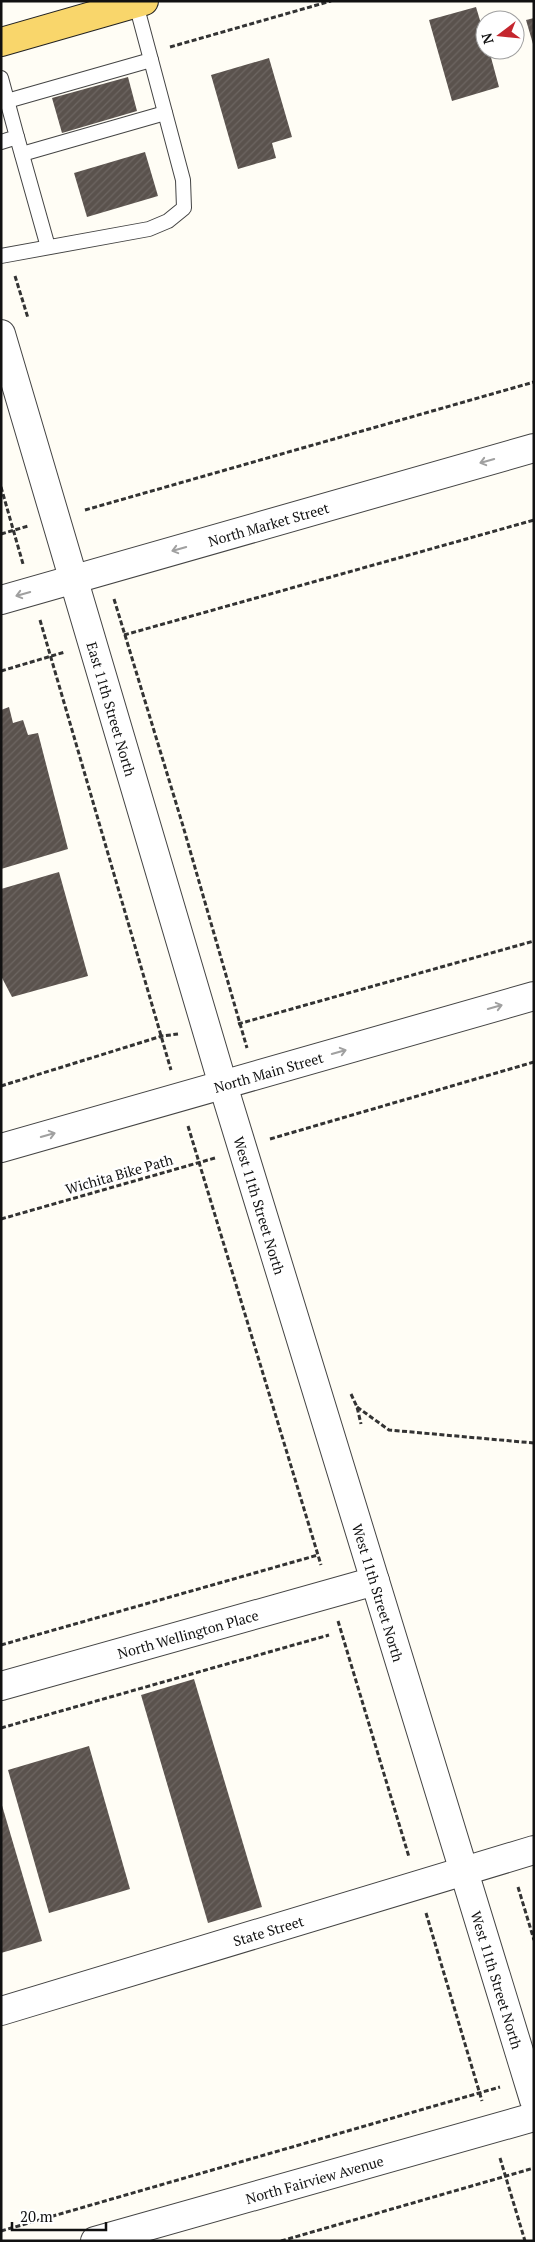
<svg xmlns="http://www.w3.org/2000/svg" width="535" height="2242" font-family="'PT Serif',serif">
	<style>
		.building { fill: url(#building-hatch) }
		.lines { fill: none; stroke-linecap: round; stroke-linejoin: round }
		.service-casing { stroke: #444; stroke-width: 16 }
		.minor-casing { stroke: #444; stroke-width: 30 }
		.tertiary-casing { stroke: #444; stroke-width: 30 }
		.primary-casing { stroke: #222; stroke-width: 30 }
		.path { stroke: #333; stroke-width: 3; stroke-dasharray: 5 2.5; stroke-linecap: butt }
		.service { stroke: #fff; stroke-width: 14 }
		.minor { stroke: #fff; stroke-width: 28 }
		.tertiary { stroke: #fff; stroke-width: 28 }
		.primary { stroke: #f9d66b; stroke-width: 28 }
		.oneway { stroke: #a0a0a0 }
		.labels { text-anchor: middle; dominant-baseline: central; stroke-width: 5; stroke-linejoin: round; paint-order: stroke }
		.street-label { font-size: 14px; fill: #111; stroke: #fff }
	</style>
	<defs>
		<pattern id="building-hatch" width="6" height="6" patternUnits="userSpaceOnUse" patternTransform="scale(1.25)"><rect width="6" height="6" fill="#5a524d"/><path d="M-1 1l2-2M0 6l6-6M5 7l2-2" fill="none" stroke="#6d6662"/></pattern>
	</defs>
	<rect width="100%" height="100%" fill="#fffdf5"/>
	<g class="building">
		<polygon points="476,7 485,37 485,50 489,50 499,87 452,101 429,20"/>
		<polygon points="534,18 534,44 533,44 526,20"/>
		<polygon points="269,58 292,137 272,143 276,158 238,169 211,75"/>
		<polygon points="128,77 137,111 62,133 52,98"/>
		<polygon points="145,152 158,196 87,217 74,173"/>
		<polygon points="9,707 13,723 23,720 28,735 38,733 68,849 1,869 1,710"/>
		<polygon points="59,872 88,976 12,997 1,976 1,889"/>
		<polygon points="194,1679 262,1907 208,1923 141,1695"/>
		<polygon points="89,1746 130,1889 49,1913 8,1770"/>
		<polygon points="1,1802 42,1941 1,1953"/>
	</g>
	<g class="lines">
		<defs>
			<g id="service">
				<polyline points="1,78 17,137 1,142"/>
				<polyline points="7,101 151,60 136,4"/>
				<polyline points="17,137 48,247"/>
				<polyline points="22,154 165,113"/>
				<polyline points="1,256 149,229 168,221 184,208 183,180 151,60"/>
			</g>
			<g id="minor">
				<path id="s1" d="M1,334L223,1085L534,2100"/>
				<path id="s2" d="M1,1686L375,1581"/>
				<path id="s3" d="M1,2011L534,1850"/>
				<path id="s4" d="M95,2241L534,2117"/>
			</g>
			<g id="tertiary">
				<path id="s5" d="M1,600L534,448"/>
				<path id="s6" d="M1,1148L534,996"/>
			</g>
			<polyline id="primary" points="1,42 144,1"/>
		</defs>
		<use href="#service" class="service-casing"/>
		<use href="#minor" class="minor-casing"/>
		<use href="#tertiary" class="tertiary-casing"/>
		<use href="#primary" class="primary-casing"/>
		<g class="path">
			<polyline points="170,47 331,1"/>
			<polyline points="15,276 28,318"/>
			<polyline points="1,487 23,564"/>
			<polyline points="85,510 534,382"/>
			<polyline points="1,534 28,526"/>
			<polyline points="114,599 183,826 247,1048"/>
			<polyline points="40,620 171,1070"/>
			<polyline points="124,635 534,520"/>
			<polyline points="1,671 65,652"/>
			<polyline points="238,1024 534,941"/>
			<polyline points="1,1086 162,1036 178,1034"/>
			<polyline points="188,1126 321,1565"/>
			<polyline points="270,1139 534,1062"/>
			<polyline points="1,1219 215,1158"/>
			<polyline points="351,1394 357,1407 361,1424"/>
			<polyline points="357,1407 389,1430 534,1443"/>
			<polyline points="338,1621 409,1857"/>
			<polyline points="1,1645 318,1555"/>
			<polyline points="1,1728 329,1635"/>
			<polyline points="518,1887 534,1940"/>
			<polyline points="426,1913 482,2101"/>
			<polyline points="500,2158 525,2241"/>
			<polyline points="1,2231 500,2087"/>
			<polyline points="281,2241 534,2168"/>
		</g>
		<use href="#service" class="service"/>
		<use href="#minor" class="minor"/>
		<use href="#tertiary" class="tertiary"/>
		<use href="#primary" class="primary"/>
	</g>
	<defs><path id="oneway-shaft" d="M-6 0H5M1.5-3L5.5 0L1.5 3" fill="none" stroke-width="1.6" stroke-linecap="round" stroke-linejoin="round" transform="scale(1.25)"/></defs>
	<g class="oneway">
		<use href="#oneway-shaft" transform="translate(487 461) rotate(164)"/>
		<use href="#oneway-shaft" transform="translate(179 549) rotate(164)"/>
		<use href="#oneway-shaft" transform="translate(23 594) rotate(164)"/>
		<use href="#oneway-shaft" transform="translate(495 1007) rotate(-16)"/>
		<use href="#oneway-shaft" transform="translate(339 1052) rotate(-16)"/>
		<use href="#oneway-shaft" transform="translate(48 1135) rotate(-16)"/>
	</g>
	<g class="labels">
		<g class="street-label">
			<text stroke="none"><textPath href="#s5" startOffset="278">North Market Street</textPath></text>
			<text stroke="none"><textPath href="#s1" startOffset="391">East 11th Street North</textPath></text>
			<text stroke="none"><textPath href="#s6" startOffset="278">North Main Street</textPath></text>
			<text transform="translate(119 1174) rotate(-16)">Wichita Bike Path</text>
			<text stroke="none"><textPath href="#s1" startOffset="909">West 11th Street North</textPath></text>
			<text stroke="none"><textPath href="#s1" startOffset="1314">West 11th Street North</textPath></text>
			<text stroke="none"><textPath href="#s2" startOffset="194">North Wellington Place</textPath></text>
			<text stroke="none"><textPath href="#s3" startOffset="279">State Street</textPath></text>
			<text stroke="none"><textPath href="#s1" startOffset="1719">West 11th Street North</textPath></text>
			<text stroke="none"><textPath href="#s4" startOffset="228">North Fairview Avenue</textPath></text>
		</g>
	</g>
	<rect width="535" height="2242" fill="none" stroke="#111111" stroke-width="5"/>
	<g transform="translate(500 35) rotate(254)"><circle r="24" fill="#ffffff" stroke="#a0a0a0"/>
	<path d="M0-4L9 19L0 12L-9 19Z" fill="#c4262e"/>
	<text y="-8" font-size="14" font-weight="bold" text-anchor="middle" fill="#111111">N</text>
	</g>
	<path d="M12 2222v8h94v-8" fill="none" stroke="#111111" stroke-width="2.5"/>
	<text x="20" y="2222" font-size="15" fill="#111111" stroke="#ffffff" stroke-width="4" paint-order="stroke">20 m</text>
</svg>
